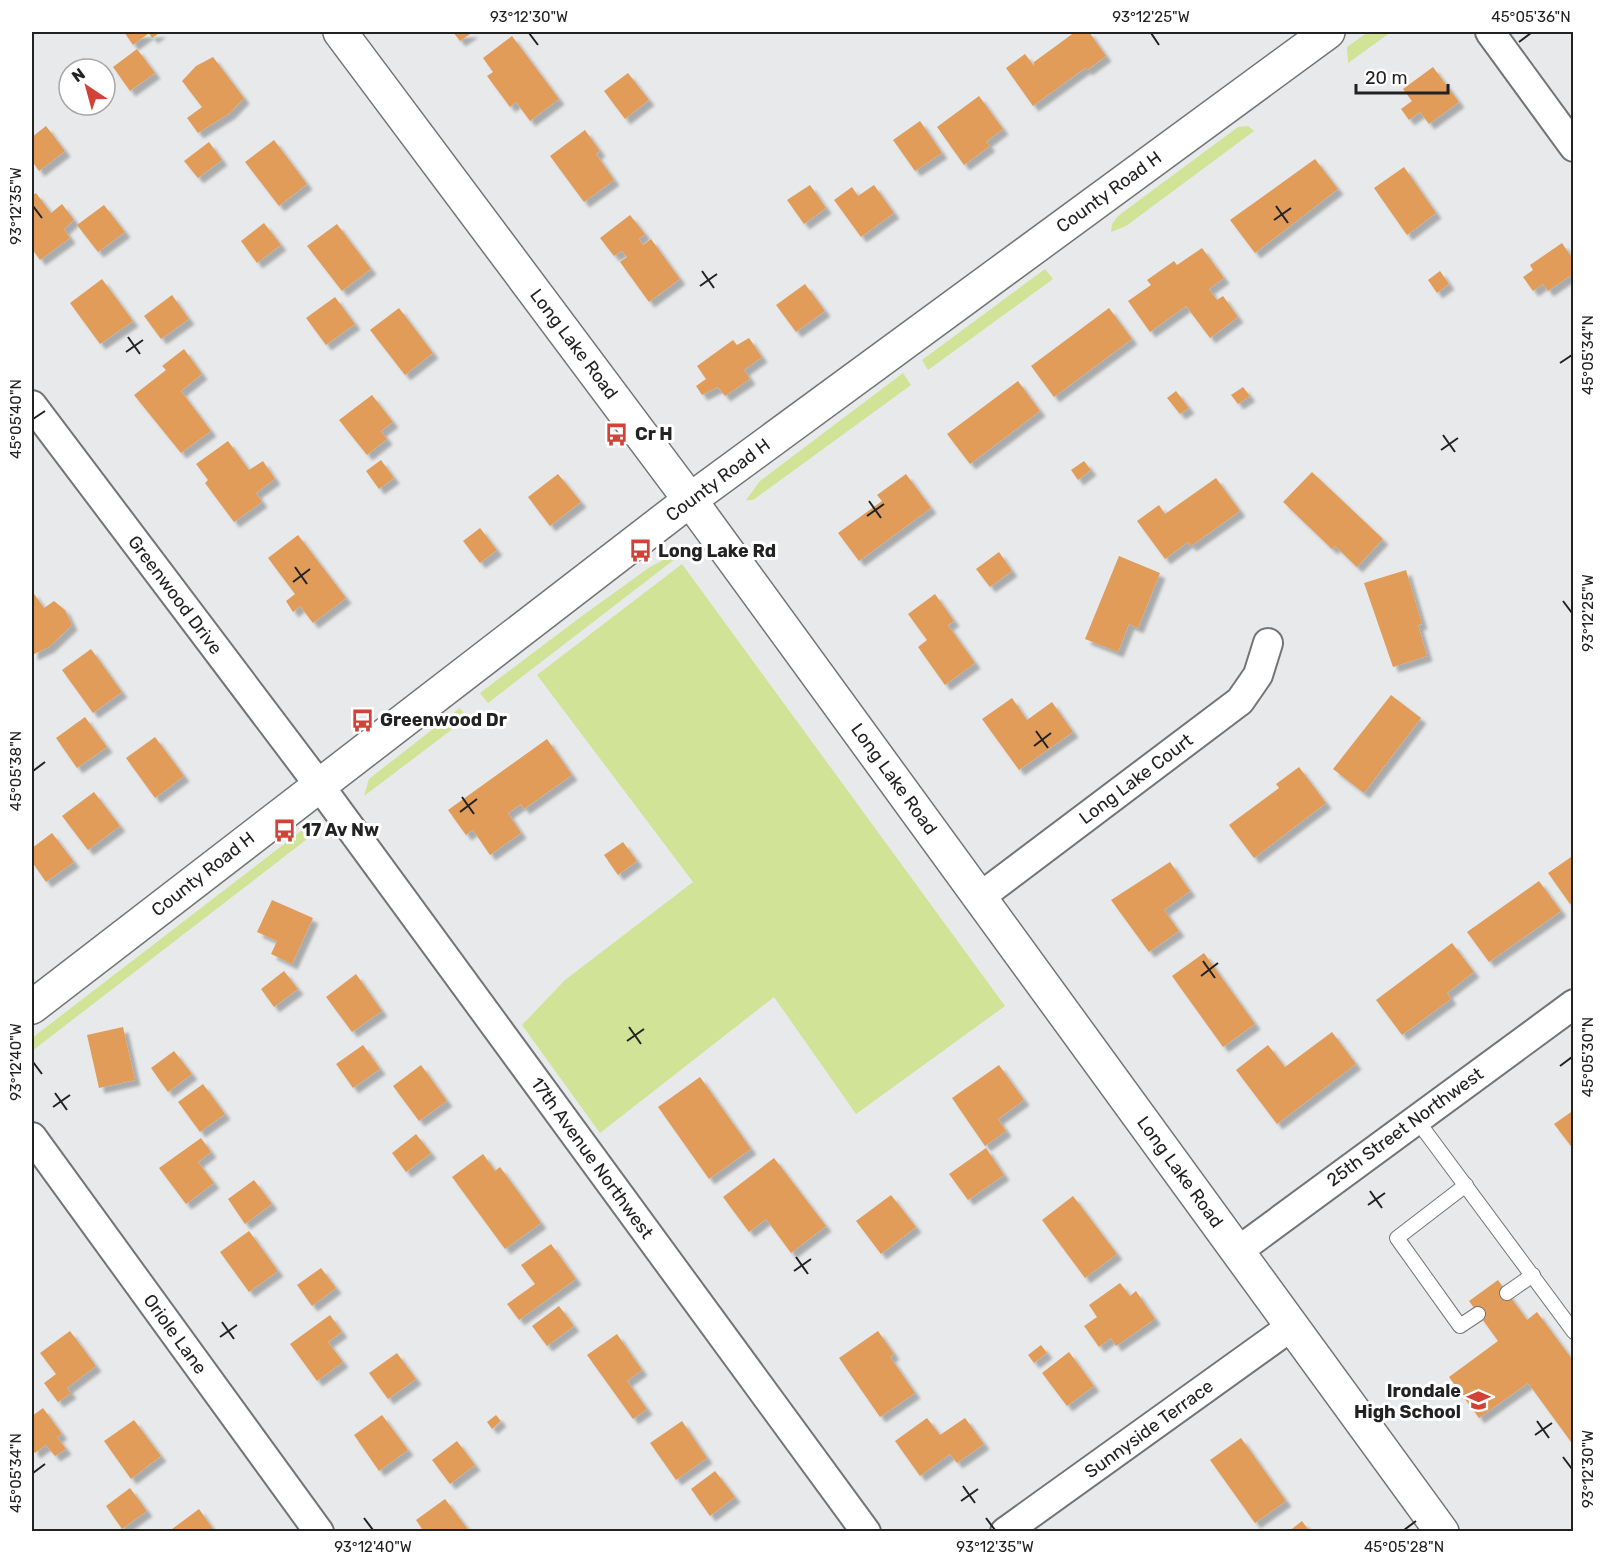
<svg xmlns="http://www.w3.org/2000/svg" width="1605" height="1563" font-family="Rubik,sans-serif">
	<style>
		.green { fill: #d1e396 }
		.building { fill: #e19c5a; filter: url(#shadow) }
		.lines { fill: none; stroke-linecap: round; stroke-linejoin: round }
		.service-casing { stroke: #737475; stroke-width: 16 }
		.minor-casing { stroke: #737475; stroke-width: 32 }
		.tertiary-casing { stroke: #737475; stroke-width: 36 }
		.service { stroke: #fff; stroke-width: 14 }
		.minor { stroke: #fff; stroke-width: 28 }
		.tertiary { stroke: #fff; stroke-width: 33 }
		.ticks { fill: none; stroke: #222223; stroke-width: 2 }
		.labels { text-anchor: middle; dominant-baseline: central; stroke-width: 6; stroke-linejoin: round; paint-order: stroke }
		.street-label { font-size: 18px; fill: #222223; stroke: #fff }
		.poi-label { font-size: 18px; font-weight: bold; fill: #222223; stroke: #fff; text-anchor: start }
		.neatline { fill: none; stroke: #222223; stroke-width: 2 }
		.ticks-label { font-size: 15px; text-anchor: middle; fill: #222223 }
	</style>
	<defs>
		<filter id="shadow"><feDropShadow dx="5.5" dy="5.5" stdDeviation="1.5" flood-color="#0004"/></filter>
	</defs>
	<rect width="100%" height="100%" fill="#e8e9ea"/>
	<g class="green">
		<polygon points="1368,32 1391,32 1348,63 1347,47"/>
		<polygon points="1248,126 1254,131 1126,226 1111,232 1112,224 1118,216 1238,127"/>
		<polygon points="1045,269 1053,279 928,370 922,360"/>
		<polygon points="903,373 911,385 753,500 746,500 760,481"/>
		<polygon points="678,552 675,559 488,703 480,693 582,616 650,567"/>
		<polygon points="682,564 1005,1006 856,1114 774,997 600,1133 522,1025 565,980 693,882 537,675"/>
		<polygon points="460,708 467,718 364,796 369,779"/>
		<polygon points="301,831 308,831 311,836 32,1051 32,1038"/>
	</g>
	<g class="building">
		<polygon points="124,32 161,32 152,38 149,33 133,45"/>
		<polygon points="453,32 473,32 460,41"/>
		<polygon points="1075,32 1089,32 1106,56 1087,70 1085,68 1033,106 1006,68 1025,54 1034,66 1034,62"/>
		<polygon points="512,36 559,99 530,121 516,102 510,107 487,76 493,72 483,58"/>
		<polygon points="137,49 155,73 130,91 113,67"/>
		<polygon points="213,57 244,98 230,113 198,133 187,118 202,107 182,81 196,66"/>
		<polygon points="1433,67 1459,102 1429,124 1420,112 1409,120 1401,109 1412,101 1403,89"/>
		<polygon points="628,73 649,100 625,119 604,91"/>
		<polygon points="979,96 1003,129 986,142 990,146 964,165 937,127"/>
		<polygon points="920,121 942,153 915,171 893,140"/>
		<polygon points="46,126 65,151 39,171 32,161 32,137"/>
		<polygon points="585,130 600,151 596,154 614,180 584,202 550,156"/>
		<polygon points="274,140 307,184 279,206 245,162"/>
		<polygon points="209,142 222,160 198,178 184,161"/>
		<polygon points="1315,159 1338,189 1255,253 1230,220"/>
		<polygon points="1404,167 1436,213 1407,235 1374,188"/>
		<polygon points="810,185 826,208 804,224 787,200"/>
		<polygon points="874,185 894,213 861,237 834,200 852,187 858,196"/>
		<polygon points="36,193 51,213 62,204 74,220 64,229 70,238 40,260 32,249 32,196"/>
		<polygon points="104,205 125,232 98,252 77,225"/>
		<polygon points="630,215 645,234 639,239 643,245 651,239 680,279 649,302 620,262 627,257 622,251 614,256 600,238"/>
		<polygon points="264,223 281,245 257,263 241,241"/>
		<polygon points="337,224 371,269 342,291 307,246"/>
		<polygon points="1562,243 1574,261 1574,273 1548,291 1543,284 1533,291 1523,277 1533,270 1530,265"/>
		<polygon points="1202,248 1224,278 1209,289 1217,300 1223,296 1238,317 1210,338 1186,306 1150,332 1128,301 1151,285 1147,280 1174,261 1177,265"/>
		<polygon points="1440,271 1449,284 1437,293 1428,280"/>
		<polygon points="102,279 133,321 100,344 70,303"/>
		<polygon points="805,284 825,311 796,332 776,305"/>
		<polygon points="172,295 189,319 161,339 144,316"/>
		<polygon points="335,297 355,324 326,345 306,318"/>
		<polygon points="399,308 433,353 405,375 370,330"/>
		<polygon points="1109,308 1132,339 1054,397 1031,366"/>
		<polygon points="749,338 762,357 744,370 750,379 725,396 718,387 702,395 696,386 706,379 697,366 733,340 737,345"/>
		<polygon points="184,349 202,374 181,391 211,431 181,453 134,395 166,370 162,366"/>
		<polygon points="1018,381 1040,411 970,464 947,434"/>
		<polygon points="1243,387 1250,396 1238,404 1231,395"/>
		<polygon points="1176,391 1189,408 1180,414 1167,398"/>
		<polygon points="372,395 393,422 381,431 387,439 367,455 339,420"/>
		<polygon points="228,441 249,470 263,461 275,479 256,493 262,502 234,522 205,483 208,480 196,464"/>
		<polygon points="381,460 394,478 379,489 366,471"/>
		<polygon points="1084,461 1091,470 1078,480 1071,470"/>
		<polygon points="1312,472 1383,539 1357,567 1335,546 1332,549 1283,502"/>
		<polygon points="558,474 581,502 550,526 528,497"/>
		<polygon points="906,474 931,508 859,561 838,533 882,501 877,495"/>
		<polygon points="1216,478 1240,511 1191,546 1188,542 1165,559 1137,521 1159,505 1165,514"/>
		<polygon points="480,528 497,550 480,563 463,541"/>
		<polygon points="298,535 346,598 313,623 300,606 293,612 286,601 295,594 268,558"/>
		<polygon points="999,552 1012,571 990,587 976,569"/>
		<polygon points="1119,556 1160,573 1138,628 1129,624 1118,652 1085,639"/>
		<polygon points="1406,570 1422,624 1418,625 1427,656 1393,667 1364,583"/>
		<polygon points="32,591 44,608 54,601 65,610 72,625 49,647 32,655"/>
		<polygon points="935,594 954,621 948,625 975,663 945,685 918,647 927,640 908,614"/>
		<polygon points="91,649 122,692 93,713 62,670"/>
		<polygon points="1391,695 1421,718 1364,793 1333,769"/>
		<polygon points="1012,698 1027,720 1052,702 1073,732 1019,770 982,719"/>
		<polygon points="85,717 107,747 77,768 56,738"/>
		<polygon points="155,737 184,776 155,798 126,758"/>
		<polygon points="547,739 572,775 524,809 521,804 508,813 521,833 490,855 473,830 466,835 448,810"/>
		<polygon points="1299,767 1326,803 1254,858 1229,825 1279,788 1276,784"/>
		<polygon points="94,792 120,826 88,850 62,816"/>
		<polygon points="52,833 74,862 46,882 32,862 32,848"/>
		<polygon points="623,842 637,861 618,875 604,855"/>
		<polygon points="1574,855 1574,902 1570,904 1548,873"/>
		<polygon points="1170,862 1190,891 1164,910 1179,931 1149,952 1111,900"/>
		<polygon points="1539,881 1561,911 1489,962 1467,932"/>
		<polygon points="272,900 313,918 292,964 271,954 277,941 257,932"/>
		<polygon points="1452,943 1474,972 1447,993 1451,999 1402,1035 1376,1000"/>
		<polygon points="1204,953 1255,1024 1223,1047 1172,976"/>
		<polygon points="284,971 298,989 274,1007 261,989"/>
		<polygon points="356,974 382,1011 352,1032 326,997"/>
		<polygon points="123,1027 135,1080 99,1088 87,1035"/>
		<polygon points="1332,1032 1356,1064 1277,1124 1236,1070 1268,1045 1285,1067"/>
		<polygon points="363,1045 380,1069 353,1088 336,1064"/>
		<polygon points="174,1051 192,1074 168,1092 151,1068"/>
		<polygon points="421,1065 447,1101 419,1121 393,1086"/>
		<polygon points="999,1065 1024,1100 998,1119 1006,1131 985,1146 952,1098"/>
		<polygon points="700,1077 751,1149 709,1179 658,1107"/>
		<polygon points="203,1084 225,1114 200,1132 178,1102"/>
		<polygon points="1574,1110 1574,1150 1554,1124"/>
		<polygon points="416,1134 431,1153 406,1172 392,1153"/>
		<polygon points="201,1138 211,1152 198,1162 214,1183 186,1204 159,1168"/>
		<polygon points="986,1148 1004,1175 968,1200 949,1174"/>
		<polygon points="483,1154 495,1171 500,1167 541,1223 505,1249 452,1177"/>
		<polygon points="774,1158 826,1226 791,1253 766,1219 749,1232 723,1197"/>
		<polygon points="254,1180 272,1204 245,1224 228,1199"/>
		<polygon points="891,1195 916,1227 881,1254 856,1221"/>
		<polygon points="1073,1196 1117,1254 1085,1278 1042,1220"/>
		<polygon points="249,1231 278,1271 249,1292 220,1252"/>
		<polygon points="551,1244 576,1279 519,1320 507,1304 535,1284 521,1265"/>
		<polygon points="321,1268 336,1288 312,1306 297,1285"/>
		<polygon points="1498,1280 1527,1320 1537,1312 1574,1362 1574,1446 1528,1383 1479,1418 1449,1377 1498,1341 1469,1301"/>
		<polygon points="1120,1283 1130,1296 1136,1291 1155,1319 1116,1346 1111,1338 1099,1347 1084,1326 1097,1317 1089,1305"/>
		<polygon points="559,1306 574,1326 547,1346 532,1326"/>
		<polygon points="330,1315 342,1332 328,1342 343,1362 317,1381 290,1344"/>
		<polygon points="70,1331 96,1366 67,1388 71,1393 58,1402 44,1383 56,1374 40,1353"/>
		<polygon points="878,1331 894,1354 890,1357 915,1393 880,1417 839,1358"/>
		<polygon points="617,1334 642,1370 627,1381 647,1409 633,1419 587,1355"/>
		<polygon points="1041,1345 1047,1353 1034,1363 1028,1355"/>
		<polygon points="1069,1352 1094,1386 1067,1406 1042,1373"/>
		<polygon points="397,1353 416,1379 388,1399 369,1373"/>
		<polygon points="43,1408 62,1434 57,1437 66,1449 55,1456 46,1445 35,1453 32,1449 32,1416"/>
		<polygon points="382,1415 408,1450 379,1471 354,1435"/>
		<polygon points="496,1415 501,1421 492,1429 487,1422"/>
		<polygon points="927,1418 940,1435 965,1418 984,1444 957,1463 950,1454 920,1476 895,1441"/>
		<polygon points="134,1420 161,1456 131,1479 104,1441"/>
		<polygon points="682,1421 707,1458 676,1480 650,1443"/>
		<polygon points="1241,1438 1286,1501 1255,1523 1210,1460"/>
		<polygon points="457,1441 475,1465 450,1484 432,1460"/>
		<polygon points="715,1471 735,1497 710,1516 691,1489"/>
		<polygon points="130,1488 147,1511 122,1529 106,1506"/>
		<polygon points="445,1499 470,1532 424,1532 416,1520"/>
		<polygon points="199,1509 215,1532 168,1532"/>
		<polygon points="1302,1521 1310,1532 1288,1532"/>
	</g>
	<g class="lines">
		<defs>
			<g id="service">
				<polyline points="1416,1119 1574,1332"/>
				<polyline points="1466,1185 1397,1238 1460,1326 1478,1314"/>
				<polyline points="1507,1293 1533,1275"/>
			</g>
			<g id="minor">
				<polyline points="1490,32 1574,147"/>
				<polyline points="32,405 319,785 866,1532"/>
				<polyline points="980,897 1240,701 1258,675 1268,643"/>
				<polyline points="32,1137 319,1532"/>
				<polyline points="1238,1251 1574,1004"/>
				<polyline points="1005,1532 1292,1326"/>
			</g>
			<g id="tertiary">
				<polyline points="340,32 690,500 1442,1532"/>
				<polyline points="32,1007 690,500 1328,32"/>
			</g>
		</defs>
		<use href="#service" class="service-casing"/>
		<use href="#minor" class="minor-casing"/>
		<use href="#tertiary" class="tertiary-casing"/>
		<use href="#service" class="service"/>
		<use href="#minor" class="minor"/>
		<use href="#tertiary" class="tertiary"/>
	</g>
	<path class="ticks" d="M529,33L538,45M1151,33L1159,45M1519,42L1531,33M33,206L42,218M1276,206L1288,223M1274,220L1291,208M702,271L714,288M700,286L717,274M128,337L140,354M126,352L143,340M1560,363L1572,355M33,419L45,411M1443,435L1455,452M1441,450L1458,438M869,501L881,518M867,516L884,504M295,567L307,584M293,582L310,569M1563,601L1572,613M1036,731L1048,748M1034,746L1051,733M33,771L45,762M462,797L474,814M460,812L477,799M1203,961L1215,978M1201,976L1218,963M629,1027L641,1044M627,1041L644,1029M33,1062L42,1074M1560,1066L1572,1057M55,1093L67,1110M53,1107L70,1095M1370,1191L1382,1208M1368,1205L1385,1193M796,1257L808,1274M794,1271L811,1259M222,1322L234,1339M220,1337L237,1325M1537,1421L1549,1438M1535,1435L1552,1423M1563,1457L1572,1469M33,1473L45,1464M963,1486L975,1503M961,1501L978,1489M364,1518L373,1530M986,1518L995,1530M1404,1530L1416,1521"/>
	<defs>
		<symbol id="bus-bare" viewBox="-9 -9 18 18"><path d="M-5-6H5V4H4V6H2V4H-2V6H-4V4H-5ZM-3.5-4V0h7V-4ZM-3.5 1.2v1.5H-2V1.2ZM2 1.2v1.5H3.5V1.2Z" fill="#d04336" stroke="#fff" stroke-width="2.5" paint-order="stroke"/></symbol>
		<symbol id="school-bare" viewBox="-9 -9 18 18"><path d="M0-5L7-2L0 1L-7-2ZM-4 1L0 2.5L4 1V4Q0 6-4 4Z" fill="#d04336" stroke="#fff" stroke-width="2.5" paint-order="stroke"/></symbol>
	</defs>
	<g fill-rule="evenodd">
		<use href="#bus-bare" x="600" y="418" width="33" height="33"/>
		<use href="#bus-bare" x="624" y="534" width="33" height="33"/>
		<use href="#bus-bare" x="346" y="704" width="33" height="33"/>
		<use href="#bus-bare" x="268" y="814" width="33" height="33"/>
		<use href="#school-bare" x="1462" y="1384" width="33" height="33"/>
	</g>
	<g class="labels">
		<g class="street-label">
			<text transform="translate(1109 192) rotate(-36)">County Road H</text>
			<text transform="translate(574 344) rotate(53)">Long Lake Road</text>
			<text transform="translate(718 480) rotate(-37)">County Road H</text>
			<text transform="translate(175 595) rotate(53)">Greenwood Drive</text>
			<text transform="translate(894 779) rotate(54)">Long Lake Road</text>
			<text transform="translate(1136 779) rotate(-37)">Long Lake Court</text>
			<text transform="translate(203 874) rotate(-38)">County Road H</text>
			<text transform="translate(1405 1127) rotate(-36)">25th Street Northwest</text>
			<text transform="translate(592 1158) rotate(54)">17th Avenue Northwest</text>
			<text transform="translate(1180 1172) rotate(54)">Long Lake Road</text>
			<text transform="translate(175 1334) rotate(54)">Oriole Lane</text>
			<text transform="translate(1149 1429) rotate(-36)">Sunnyside Terrace</text>
		</g>
		<g class="poi-label">
			<text x="635" y="434">Cr H</text>
			<text x="658" y="551">Long Lake Rd</text>
			<text x="380" y="720">Greenwood Dr</text>
			<text x="302" y="830">17 Av Nw</text>
			<text x="1461" y="1391" text-anchor="end">Irondale<tspan x="1461" dy="21">High School</tspan></text>
		</g>
	</g>
	<rect width="1605" height="1563" fill="none" stroke="#ffffff" stroke-width="66"/>
	<g transform="translate(87 87) rotate(324)"><circle r="28" fill="#ffffff" stroke="#a7a7a7" stroke-width="1.5"/>
	<path d="M0-4.5L10 22L0 15L-10 22Z" fill="#d04336"/>
	<text y="-9" font-size="16" font-weight="bold" text-anchor="middle" fill="#222223">N</text>
	</g>
	<path d="M1356 84v9h92v-9" fill="none" stroke="#222223" stroke-width="3"/>
	<text x="1365" y="84" font-size="18" fill="#222223" stroke="#ffffff" stroke-width="4.5" paint-order="stroke">20 m</text>
	<rect x="33" y="33" width="1539" height="1497" class="neatline"/>
	<g class="ticks-label">
		<text x="529" y="22">93°12'30"W</text>
		<text x="1151" y="22">93°12'25"W</text>
		<text x="1531" y="22">45°05'36"N</text>
		<text transform="translate(16 206) rotate(-90)" y="5">93°12'35"W</text>
		<text transform="translate(1588 355) rotate(-90)" y="5">45°05'34"N</text>
		<text transform="translate(16 419) rotate(-90)" y="5">45°05'40"N</text>
		<text transform="translate(1588 613) rotate(-90)" y="5">93°12'25"W</text>
		<text transform="translate(16 771) rotate(-90)" y="5">45°05'38"N</text>
		<text transform="translate(1588 1057) rotate(-90)" y="5">45°05'30"N</text>
		<text transform="translate(16 1062) rotate(-90)" y="5">93°12'40"W</text>
		<text transform="translate(1588 1469) rotate(-90)" y="5">93°12'30"W</text>
		<text transform="translate(16 1473) rotate(-90)" y="5">45°05'34"N</text>
		<text x="373" y="1552">93°12'40"W</text>
		<text x="995" y="1552">93°12'35"W</text>
		<text x="1404" y="1552">45°05'28"N</text>
	</g>
</svg>
